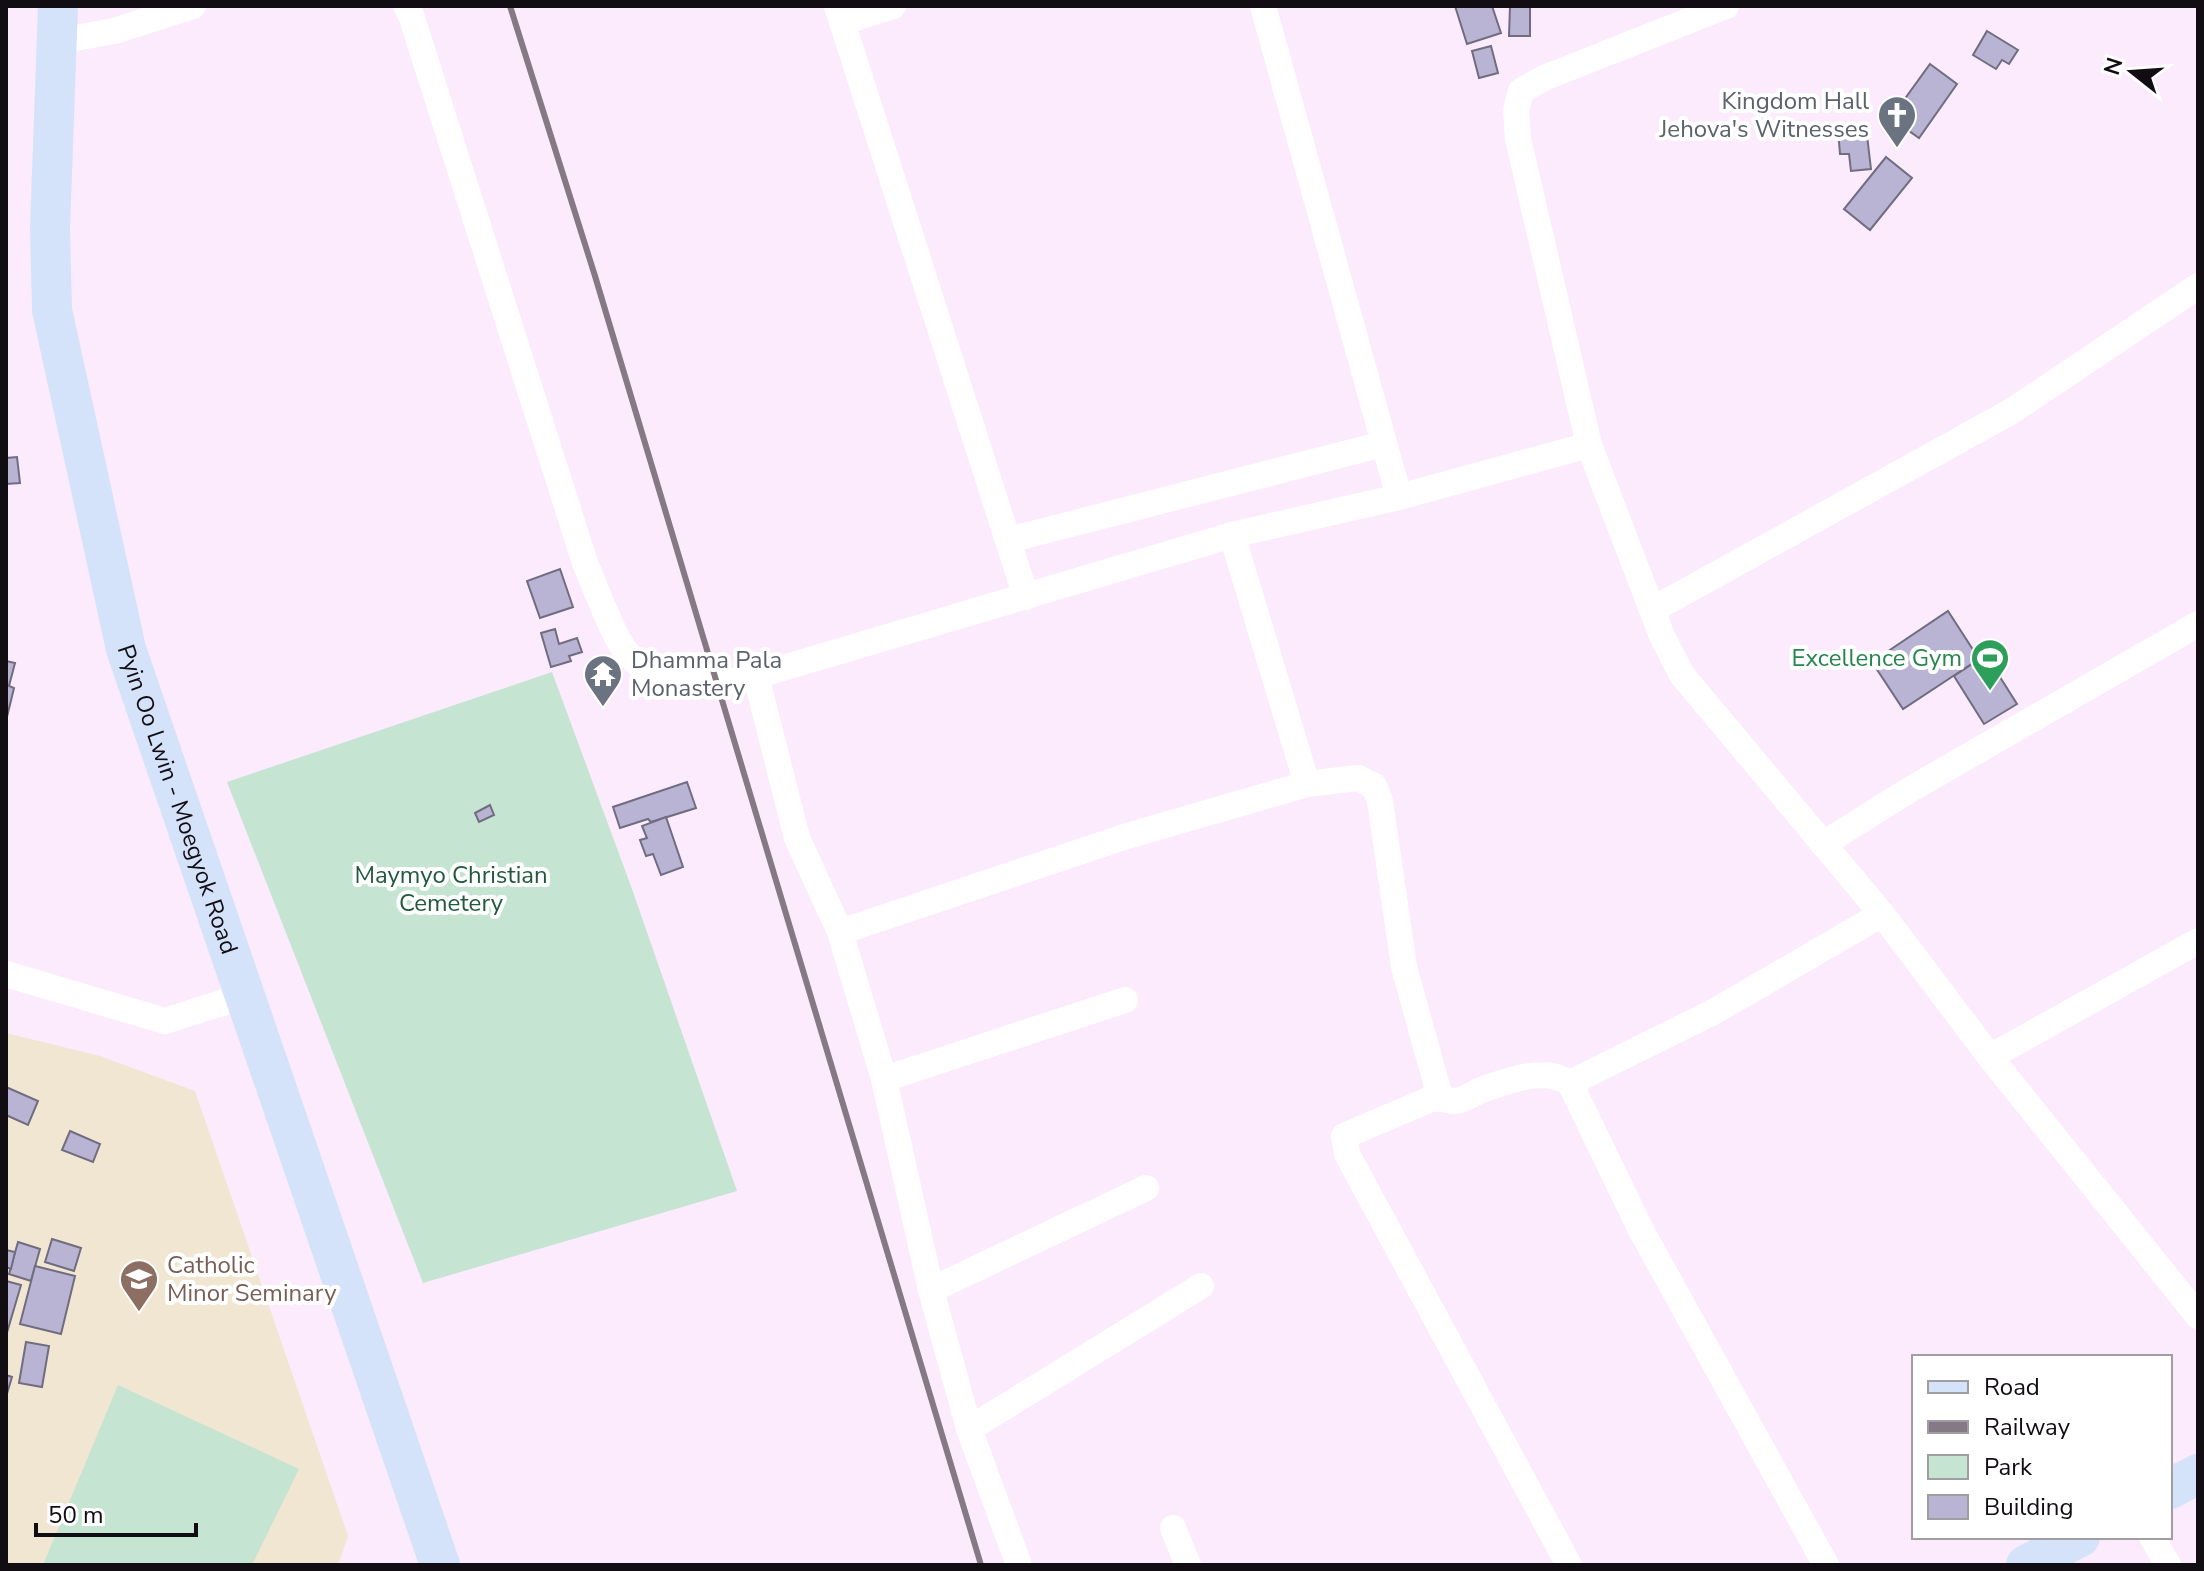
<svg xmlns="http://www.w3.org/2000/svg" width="2204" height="1571" font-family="'Nunito Sans',sans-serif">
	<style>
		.education { fill: #f1e6d1 }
		.green { fill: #c5e4d1 }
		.building { fill: #b9b3d4; stroke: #706d80; stroke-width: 2 }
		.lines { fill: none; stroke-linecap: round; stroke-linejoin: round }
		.street { stroke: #fff; stroke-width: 26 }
		.primary { stroke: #d4e3f9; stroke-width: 40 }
		.rail { stroke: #847985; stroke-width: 6 }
		.labels { text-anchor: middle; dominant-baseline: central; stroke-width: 8; stroke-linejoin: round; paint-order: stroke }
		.worship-label { font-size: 24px; fill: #5b616d; stroke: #fff; text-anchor: end }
		.leisure-label { font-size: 24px; fill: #27864d; stroke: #fff; text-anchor: end }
		.street-label { font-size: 24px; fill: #120d13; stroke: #fff }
		.park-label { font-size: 24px; fill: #21593d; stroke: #fff }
		.education-label { font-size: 24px; fill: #785e54; stroke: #fff; text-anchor: start }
	</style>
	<rect width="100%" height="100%" fill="#fcebfd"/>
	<polygon class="education" points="6,1033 100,1056 195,1091 348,1536 338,1565 6,1565"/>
	<g class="green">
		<polygon points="552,672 632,889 737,1191 423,1283 227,782"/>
		<polygon points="118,1385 299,1469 252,1565 43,1565"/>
	</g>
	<g class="building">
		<polygon points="1455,6 1492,6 1501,33 1467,44"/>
		<polygon points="1510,6 1530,6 1530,36 1509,36"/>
		<polygon points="1987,31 2018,50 2009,64 2002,60 1996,69 1973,55"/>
		<polygon points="1491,46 1498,73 1479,78 1472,51"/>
		<polygon points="1930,64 1957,84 1919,138 1891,118"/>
		<polygon points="1866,127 1871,169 1851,171 1849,154 1840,154 1838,130"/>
		<polygon points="1886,157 1912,178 1870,230 1844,209"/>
		<polygon points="17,457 20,483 6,484 6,458"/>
		<polygon points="560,569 573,607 540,618 527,581"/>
		<polygon points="1948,611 1979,659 1903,709 1872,662"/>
		<polygon points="555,629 559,644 577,638 582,652 569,656 571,661 551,667 541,633"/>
		<polygon points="1986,655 2017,704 1984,724 1954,676"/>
		<polygon points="6,661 15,663 9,686 14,688 6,721"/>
		<polygon points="687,782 696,808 651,822 648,819 620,828 613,807"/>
		<polygon points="490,805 494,815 479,822 475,813"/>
		<polygon points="666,817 683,867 661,875 653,854 646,856 640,840 647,838 642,826"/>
		<polygon points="6,1087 38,1101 28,1125 6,1115"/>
		<polygon points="70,1131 100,1144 93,1162 62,1150"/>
		<polygon points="52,1239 81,1248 74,1271 45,1262"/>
		<polygon points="18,1242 40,1249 31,1281 9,1274"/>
		<polygon points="6,1250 15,1252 11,1269 6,1267"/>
		<polygon points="35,1266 75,1276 61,1334 20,1324"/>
		<polygon points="6,1281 21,1285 6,1336"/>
		<polygon points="26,1342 49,1346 42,1387 19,1383"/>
		<polygon points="6,1375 12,1377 6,1397"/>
	</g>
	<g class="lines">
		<g class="street">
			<path d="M406,6L411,15L585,563C595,586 611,631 624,649C658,694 709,688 756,676L1232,535L1399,497L1589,445"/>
			<polyline points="837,6 1026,597"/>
			<polyline points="1263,6 1399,497"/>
			<polyline points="1726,6 1544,78 1521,91 1516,110 1518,139 1589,445 1662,636 1682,675 1882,914 1990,1057 2198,1316"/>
			<polyline points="842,22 893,6"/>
			<polyline points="58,41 114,31 193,6"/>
			<polyline points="1232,535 1307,784"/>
			<polyline points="1009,540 1383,444"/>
			<polyline points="1652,610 2012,411 2198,286"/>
			<polyline points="756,676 797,838 840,932 884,1079 931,1290 969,1429 1019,1565"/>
			<polyline points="1823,844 1911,789 2198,624"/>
			<polyline points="840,932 1127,836 1307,784 1358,778 1374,786 1380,801 1404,967 1440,1097"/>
			<polyline points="6,974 165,1021 244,996"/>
			<polyline points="1990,1057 2198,941"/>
			<polyline points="884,1079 1125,1000"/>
			<polyline points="1570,1083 1641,1230 1826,1565"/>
			<polyline points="931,1290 1146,1188"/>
			<polyline points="969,1429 1201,1286"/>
			<polyline points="1173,1528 1188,1565"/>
			<polyline points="2152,1537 2168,1565"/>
			<path d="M1569,1565L1347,1154L1344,1136L1431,1099C1440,1097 1447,1101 1456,1101C1463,1100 1473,1094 1479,1091C1506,1081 1544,1066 1570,1083L1717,1010L1882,914"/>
		</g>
		<g class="primary">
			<path id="s1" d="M58,6L50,228L52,310L126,649L440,1565"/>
			<polyline points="2170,1489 2198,1474"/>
			<polyline points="2026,1565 2080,1537"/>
		</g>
		<polyline class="rail" points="510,6 595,276 981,1565"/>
	</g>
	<defs>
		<symbol id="church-pin" viewBox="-11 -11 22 30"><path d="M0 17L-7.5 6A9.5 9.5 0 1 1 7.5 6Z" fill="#6b7280" stroke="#fff"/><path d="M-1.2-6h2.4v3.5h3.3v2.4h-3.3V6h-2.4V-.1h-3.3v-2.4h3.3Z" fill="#fff"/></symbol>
		<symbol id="stadium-pin" viewBox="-11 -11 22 30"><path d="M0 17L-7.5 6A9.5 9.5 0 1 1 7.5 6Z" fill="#2e9e5b" stroke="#fff"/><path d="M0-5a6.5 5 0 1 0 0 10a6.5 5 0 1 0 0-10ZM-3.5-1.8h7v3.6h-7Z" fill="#fff"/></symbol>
		<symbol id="temple-pin" viewBox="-11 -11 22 30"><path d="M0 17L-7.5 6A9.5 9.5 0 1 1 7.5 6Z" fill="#6b7280" stroke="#fff"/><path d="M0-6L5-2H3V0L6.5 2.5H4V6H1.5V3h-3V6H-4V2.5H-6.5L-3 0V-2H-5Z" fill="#fff"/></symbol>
		<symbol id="school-pin" viewBox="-11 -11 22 30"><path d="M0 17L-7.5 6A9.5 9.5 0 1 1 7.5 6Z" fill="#8d6e63" stroke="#fff"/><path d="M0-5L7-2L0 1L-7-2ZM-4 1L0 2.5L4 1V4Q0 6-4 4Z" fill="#fff"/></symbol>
	</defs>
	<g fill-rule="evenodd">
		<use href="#church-pin" x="1875" y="93" width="44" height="60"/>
		<use href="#stadium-pin" x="1968" y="636" width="44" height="60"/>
		<use href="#temple-pin" x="581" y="652" width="44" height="60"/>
		<use href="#school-pin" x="117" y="1257" width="44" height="60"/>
	</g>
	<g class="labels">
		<g class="worship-label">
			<text x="1869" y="101">Kingdom Hall<tspan x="1869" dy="28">Jehova's Witnesses</tspan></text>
			<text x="631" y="660" text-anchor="start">Dhamma Pala<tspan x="631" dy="28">Monastery</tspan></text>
		</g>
		<g class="leisure-label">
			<text x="1962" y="658">Excellence Gym</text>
		</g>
		<g class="street-label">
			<text stroke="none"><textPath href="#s1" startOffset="810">Pyin Oo Lwin - Moegyok Road</textPath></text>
		</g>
		<g class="park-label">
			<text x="451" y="875">Maymyo Christian<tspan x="451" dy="28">Cemetery</tspan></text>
		</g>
		<g class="education-label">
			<text x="167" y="1265">Catholic<tspan x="167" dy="28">Minor Seminary</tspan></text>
		</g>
	</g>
	<rect width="2204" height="1571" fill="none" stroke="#120d13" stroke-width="16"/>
	<rect x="1912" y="1355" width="260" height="184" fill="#ffffff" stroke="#a09ea1" stroke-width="2"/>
	<rect x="1928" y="1381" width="40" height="12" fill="#d4e3f9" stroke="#a09ea1" stroke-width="2"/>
	<text x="1984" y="1395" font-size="24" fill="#120d13">Road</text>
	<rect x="1928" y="1421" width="40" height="12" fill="#847985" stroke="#a09ea1" stroke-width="2"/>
	<text x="1984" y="1435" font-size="24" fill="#120d13">Railway</text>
	<rect x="1928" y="1455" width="40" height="24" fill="#c5e4d1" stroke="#a09ea1" stroke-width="2"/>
	<text x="1984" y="1475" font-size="24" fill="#120d13">Park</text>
	<rect x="1928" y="1495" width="40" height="24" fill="#b9b3d4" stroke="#a09ea1" stroke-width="2"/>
	<text x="1984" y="1515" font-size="24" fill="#120d13">Building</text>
	<g transform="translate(2132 72) rotate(287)" stroke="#ffffff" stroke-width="6" paint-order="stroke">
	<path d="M0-6L14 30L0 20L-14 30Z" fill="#120d13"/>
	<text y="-12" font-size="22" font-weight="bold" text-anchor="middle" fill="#120d13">N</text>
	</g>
	<path d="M36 1523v12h160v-12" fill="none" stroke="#120d13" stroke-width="4"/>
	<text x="48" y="1523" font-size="24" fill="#120d13" stroke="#ffffff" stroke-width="6" paint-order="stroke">50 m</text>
</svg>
